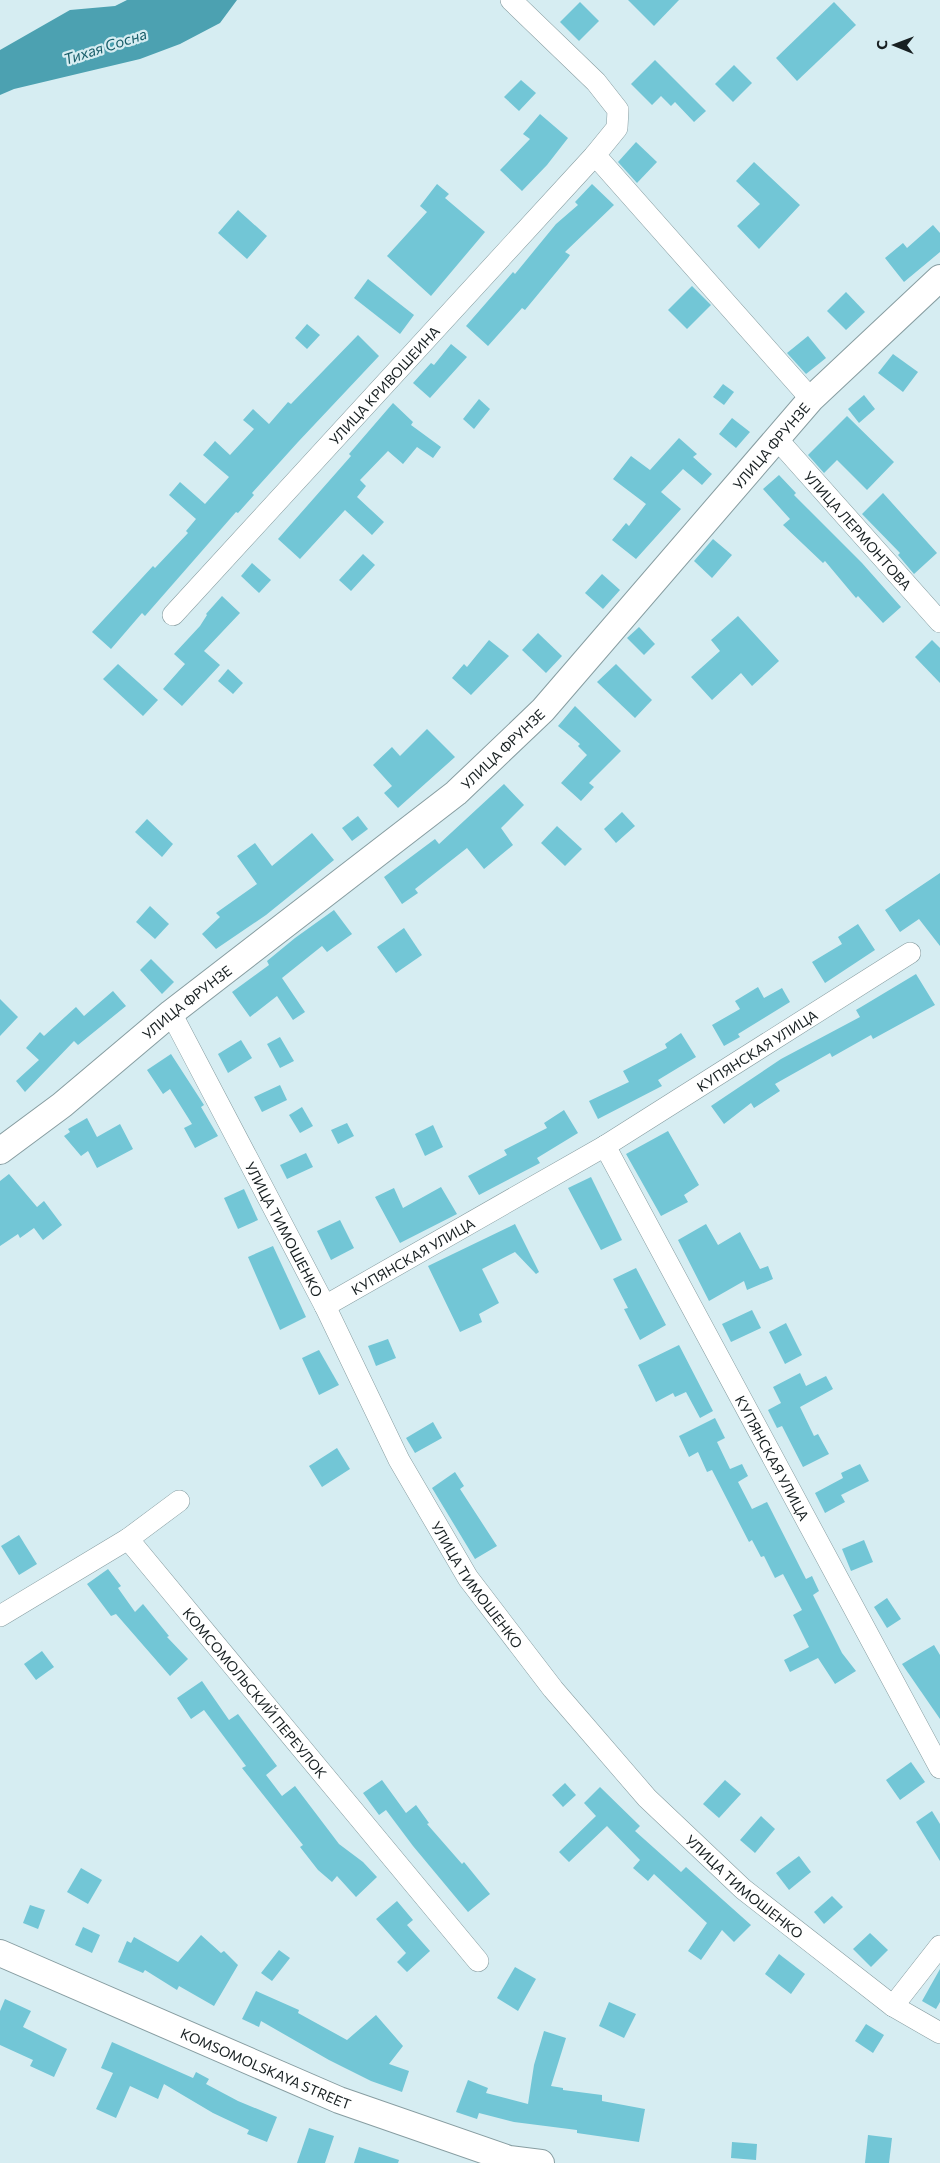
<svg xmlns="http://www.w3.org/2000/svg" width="940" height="2163" font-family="Commissioner,sans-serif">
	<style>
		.water { fill: #4ca1b1 }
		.building { fill: #72c6d6 }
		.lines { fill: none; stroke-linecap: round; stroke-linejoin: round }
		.minor-casing { stroke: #879da1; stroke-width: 22 }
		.tertiary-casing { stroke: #879da1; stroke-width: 28 }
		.minor { stroke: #fff; stroke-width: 21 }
		.tertiary { stroke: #fff; stroke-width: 26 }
		.labels { text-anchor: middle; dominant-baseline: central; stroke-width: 4.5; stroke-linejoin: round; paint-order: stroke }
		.street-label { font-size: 14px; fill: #182022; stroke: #d6edf2 }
		.water-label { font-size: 15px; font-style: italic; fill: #175d69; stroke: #d6edf2 }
	</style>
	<rect width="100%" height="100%" fill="#d6edf2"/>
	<polygon class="water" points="127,0 237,0 220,23 180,44 140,59 14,89 0,95 0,50 70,10 115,6"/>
	<g class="building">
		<polygon points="628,0 679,0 654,26"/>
		<polygon points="580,2 599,21 579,41 560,22"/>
		<polygon points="834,2 856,25 797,81 776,58"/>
		<polygon points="655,60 706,111 694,122 675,102 671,106 661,96 652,105 631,84"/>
		<polygon points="734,65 752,83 733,102 715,84"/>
		<polygon points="521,80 536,93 519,111 504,97"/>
		<polygon points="540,114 568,138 547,165 522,191 500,170 530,139 523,134"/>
		<polygon points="636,142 657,162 637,183 618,162"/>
		<polygon points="754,162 800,205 759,249 737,226 760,204 736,181"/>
		<polygon points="437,184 449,194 445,198 485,232 431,296 387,256 427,212 420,206"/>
		<polygon points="592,184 614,205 565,252 570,255 568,258 525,310 522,308 488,346 466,326 513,272 515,274 556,224 578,205 575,202"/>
		<polygon points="238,210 267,236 247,259 218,233"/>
		<polygon points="933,225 940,233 940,252 904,282 885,258 903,243 907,248"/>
		<polygon points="368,279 414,315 400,334 354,298"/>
		<polygon points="692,286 711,305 687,329 668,310"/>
		<polygon points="846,292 865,312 846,330 827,311"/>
		<polygon points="307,324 320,335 307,349 295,338"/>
		<polygon points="358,335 379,356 298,442 252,493 254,495 238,513 236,512 145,616 142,613 111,649 92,632 153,566 155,568 188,533 186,531 196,519 169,495 180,482 205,504 229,477 203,455 215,441 230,455 254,429 243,420 253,409 269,424 288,402 291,404"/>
		<polygon points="808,336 826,358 806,374 787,353"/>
		<polygon points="451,344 467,357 430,398 413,383 431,363 434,365"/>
		<polygon points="893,354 918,372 903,392 878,373"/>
		<polygon points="723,384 734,392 724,405 713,397"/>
		<polygon points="864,395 875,409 859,423 848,409"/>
		<polygon points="479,399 490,409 474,429 463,419"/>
		<polygon points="393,403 413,422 411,425 441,447 433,458 417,447 403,464 388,451 360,480 366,486 357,497 384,522 372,535 345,510 300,559 278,539 351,456 349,454"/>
		<polygon points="847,416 894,462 867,490 837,460 824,473 808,455"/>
		<polygon points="732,418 750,432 736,448 719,434"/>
		<polygon points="679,438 697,454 693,457 712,474 702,485 683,469 661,492 681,509 636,559 612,540 626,523 629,526 646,504 613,479 631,456 650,470"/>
		<polygon points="779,475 796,493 794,495 862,563 901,607 883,623 858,596 856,598 825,561 823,563 783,525 790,519 763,489"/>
		<polygon points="883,493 937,553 914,574 898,555 900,553 862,514"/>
		<polygon points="713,539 732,555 712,578 694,561"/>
		<polygon points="363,554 375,565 351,591 339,580"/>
		<polygon points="252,563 271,580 259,593 241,576"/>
		<polygon points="602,574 620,590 603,609 585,593"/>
		<polygon points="222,596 240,613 204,651 220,665 182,706 163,689 185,664 174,654 200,626 207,615 206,614"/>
		<polygon points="738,616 779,661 752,686 741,673 712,700 691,677 720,651 711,640"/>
		<polygon points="639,627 655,644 644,655 627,638"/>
		<polygon points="538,633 562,656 546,673 522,650"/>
		<polygon points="489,640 509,656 471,695 452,678 464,664 467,667"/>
		<polygon points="932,640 940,648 940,683 915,657"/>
		<polygon points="118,664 158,700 143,716 103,679"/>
		<polygon points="616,664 652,700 635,718 597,682"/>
		<polygon points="228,669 243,683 233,694 218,681"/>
		<polygon points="575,706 621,751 589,783 594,787 581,801 561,783 587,755 578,746 580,744 558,726"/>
		<polygon points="427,729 455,757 398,808 384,793 392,786 373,765 392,747 400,756"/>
		<polygon points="504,784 524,805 501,828 513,845 484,869 467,848 415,889 418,893 402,904 384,877 435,839 439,844"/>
		<polygon points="622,812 635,826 616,843 604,829"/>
		<polygon points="358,816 368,829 352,841 342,828"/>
		<polygon points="147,819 173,844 162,857 135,832"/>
		<polygon points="557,826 582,849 565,866 541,843"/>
		<polygon points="312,833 334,860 266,915 216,949 202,934 220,917 216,913 257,884 237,856 255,843 272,866"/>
		<polygon points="940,873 940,946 919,919 900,932 885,910"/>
		<polygon points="150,906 169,924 155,939 136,922"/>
		<polygon points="334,910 352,934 327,952 322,946 282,978 305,1012 293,1020 277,996 250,1017 232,992 269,965 267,961 295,938"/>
		<polygon points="858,924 875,950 825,983 812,962 842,944 838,937"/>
		<polygon points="404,928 422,955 396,973 377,947"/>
		<polygon points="151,959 174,982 162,994 140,970"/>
		<polygon points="916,974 935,1005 873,1039 871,1035 832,1057 830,1053 775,1084 780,1091 754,1108 751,1103 724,1124 711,1106 781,1059 860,1017 856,1010"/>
		<polygon points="758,987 764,998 782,988 790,1002 738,1034 740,1037 724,1046 712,1025 740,1009 735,1001"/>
		<polygon points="113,991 126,1006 78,1045 74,1041 25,1092 16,1081 39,1060 26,1048 40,1032 44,1036 76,1007 84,1016"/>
		<polygon points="0,999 18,1017 0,1036"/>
		<polygon points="681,1033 696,1057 658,1080 662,1086 598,1119 589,1101 629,1082 623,1071 667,1048 665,1044"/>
		<polygon points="280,1037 294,1061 280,1068 267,1044"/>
		<polygon points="241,1040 252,1058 228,1073 218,1054"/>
		<polygon points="171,1054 204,1105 201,1107 218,1136 195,1148 184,1128 192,1124 170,1089 163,1094 147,1070"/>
		<polygon points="280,1085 287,1100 262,1112 254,1097"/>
		<polygon points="302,1107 313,1126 300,1133 289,1115"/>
		<polygon points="564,1110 578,1133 537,1158 540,1163 479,1195 468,1176 507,1155 504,1150 547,1128 544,1123"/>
		<polygon points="87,1118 97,1137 120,1124 133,1149 97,1168 88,1151 81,1156 64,1136 70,1132 68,1129"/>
		<polygon points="347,1123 354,1136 338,1144 331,1130"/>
		<polygon points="433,1125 443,1147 425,1156 415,1134"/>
		<polygon points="668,1131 699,1185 684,1195 688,1202 661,1216 626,1154"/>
		<polygon points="306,1153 313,1167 287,1179 280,1165"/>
		<polygon points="9,1174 37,1207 44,1201 62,1225 43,1240 34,1228 20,1238 18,1234 0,1246 0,1181"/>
		<polygon points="591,1177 622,1240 601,1250 568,1188"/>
		<polygon points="441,1187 457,1214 400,1243 375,1197 394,1188 403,1208"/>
		<polygon points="244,1189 258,1220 238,1229 224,1198"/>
		<polygon points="340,1220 354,1248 331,1260 317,1231"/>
		<polygon points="515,1224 539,1272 536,1274 515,1252 482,1269 499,1303 479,1314 482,1322 460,1332 428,1266"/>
		<polygon points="706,1224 718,1245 740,1232 760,1269 768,1266 773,1279 747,1290 744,1281 709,1301 678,1240"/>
		<polygon points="273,1246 306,1317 280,1330 248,1257"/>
		<polygon points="636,1268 666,1325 640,1340 624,1309 628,1308 613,1279"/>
		<polygon points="752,1310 761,1328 731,1342 722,1324"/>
		<polygon points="786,1323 802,1355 785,1364 769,1332"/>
		<polygon points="388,1339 396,1358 376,1366 368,1346"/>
		<polygon points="679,1345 713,1411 700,1418 686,1392 675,1397 673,1393 656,1402 638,1365"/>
		<polygon points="319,1350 339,1385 319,1395 302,1358"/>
		<polygon points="800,1373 806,1386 826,1376 833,1389 800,1407 814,1436 818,1434 829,1454 803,1467 782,1426 777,1428 768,1410 781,1403 773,1387"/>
		<polygon points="715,1418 725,1438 717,1442 730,1469 742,1464 748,1476 738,1482 752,1509 767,1502 806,1579 812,1576 819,1591 813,1595 842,1653 856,1671 835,1684 818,1658 790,1672 784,1660 809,1647 793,1615 802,1610 783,1574 775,1578 764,1556 761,1557 752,1540 749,1542 712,1470 707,1472 698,1452 689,1457 679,1436"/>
		<polygon points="433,1422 442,1438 415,1453 406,1438"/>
		<polygon points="337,1448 350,1469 322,1487 309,1466"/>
		<polygon points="860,1464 869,1481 841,1495 845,1502 825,1513 815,1493 843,1478 841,1473"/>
		<polygon points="455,1472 464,1486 460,1489 497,1546 475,1559 432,1488"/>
		<polygon points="19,1535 37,1564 19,1575 1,1546"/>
		<polygon points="864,1540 873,1562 851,1571 842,1549"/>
		<polygon points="108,1569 121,1586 118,1588 135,1612 143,1604 169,1636 167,1637 188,1659 170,1676 116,1614 111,1616 87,1584"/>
		<polygon points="887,1598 901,1619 887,1628 874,1607"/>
		<polygon points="934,1645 940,1655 940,1719 902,1664"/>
		<polygon points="42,1651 54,1667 36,1680 24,1664"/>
		<polygon points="202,1681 229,1720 238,1714 277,1766 266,1775 282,1796 295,1786 339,1844 363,1862 377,1877 356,1897 337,1876 332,1882 318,1870 300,1847 303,1845 242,1768 246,1766 204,1710 191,1719 177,1698"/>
		<polygon points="911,1762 925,1782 900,1800 886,1780"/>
		<polygon points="382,1780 406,1813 416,1805 429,1823 427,1824 462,1864 464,1862 490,1894 468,1912 413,1846 386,1810 379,1815 363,1793"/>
		<polygon points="725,1780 741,1794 719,1818 703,1804"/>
		<polygon points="565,1783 576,1795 563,1807 552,1795"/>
		<polygon points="600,1787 640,1826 635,1831 681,1872 686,1867 751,1925 734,1942 722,1930 701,1960 688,1951 707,1923 654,1874 648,1881 633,1868 640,1860 607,1826 569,1862 559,1852 596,1816 584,1803"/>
		<polygon points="932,1811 940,1824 940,1861 916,1822"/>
		<polygon points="761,1816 775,1829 755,1853 740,1840"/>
		<polygon points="799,1856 811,1872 789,1890 776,1873"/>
		<polygon points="81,1868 102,1880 88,1904 67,1892"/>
		<polygon points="832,1896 843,1907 824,1924 814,1912"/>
		<polygon points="397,1901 413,1920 407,1925 430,1951 407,1972 397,1962 406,1953 376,1919"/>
		<polygon points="30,1905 45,1910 38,1929 23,1923"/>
		<polygon points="83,1927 100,1935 92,1953 75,1945"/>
		<polygon points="870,1933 888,1950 871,1967 853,1949"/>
		<polygon points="201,1935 221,1953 224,1951 238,1965 214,2006 179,1986 177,1990 145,1970 143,1973 118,1962 127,1941 131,1943 134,1937 178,1962"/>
		<polygon points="279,1950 290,1958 272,1981 261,1973"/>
		<polygon points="779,1954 805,1974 791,1994 765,1974"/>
		<polygon points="515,1967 536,1979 518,2011 497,1998"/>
		<polygon points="940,1969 940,2002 936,2009 922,2001"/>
		<polygon points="256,1991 299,2010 298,2013 347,2040 376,2015 403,2046 389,2064 409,2071 402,2092 371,2081 329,2060 261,2021 259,2027 242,2019"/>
		<polygon points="5,1999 31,2011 23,2027 67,2049 54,2077 30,2066 33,2060 0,2045 0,2011"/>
		<polygon points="609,2002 636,2014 624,2038 599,2026"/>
		<polygon points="866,2024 884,2035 873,2053 855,2041"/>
		<polygon points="544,2031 566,2038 551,2086 563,2088 563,2090 602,2095 602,2101 645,2109 639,2142 577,2133 577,2130 514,2122 479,2113 477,2119 456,2112 468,2080 488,2088 486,2093 528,2104 534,2065"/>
		<polygon points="112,2042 193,2078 196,2072 209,2079 206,2084 238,2101 277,2117 267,2142 247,2134 249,2130 213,2113 164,2084 158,2099 130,2086 116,2118 96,2109 113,2073 101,2068"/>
		<polygon points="309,2128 334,2136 325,2163 297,2163"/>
		<polygon points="868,2135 892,2138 889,2163 865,2163"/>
		<polygon points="732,2142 757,2144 756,2160 731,2158"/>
		<polygon points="359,2147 399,2160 398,2163 354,2163"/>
	</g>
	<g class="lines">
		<defs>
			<g id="minor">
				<polyline points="511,0 596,82 618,110 617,128 595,155 811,399"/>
				<path id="s1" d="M777,439L940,622"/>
				<path id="s2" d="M173,615L595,155"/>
				<path id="s3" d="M171,1013L325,1306L399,1460L468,1578L553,1689L647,1798L743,1889L893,2006L940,2033"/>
				<path id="s4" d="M605,1146L940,1768"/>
				<path id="s5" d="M325,1306L605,1146L910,953"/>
				<polyline points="128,1539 179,1501"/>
				<path id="s6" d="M0,1616L128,1539L478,1961"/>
				<polyline points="893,2006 940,1946"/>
			</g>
			<g id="tertiary">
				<path id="s7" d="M0,1151L62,1105L171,1013L456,793L543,710L811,399L940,278"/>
				<path id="s8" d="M0,1953L339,2100L509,2159L541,2163"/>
			</g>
		</defs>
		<use href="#minor" class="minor-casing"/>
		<use href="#tertiary" class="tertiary-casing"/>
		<use href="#minor" class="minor"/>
		<use href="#tertiary" class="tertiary"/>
	</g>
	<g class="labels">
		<g class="street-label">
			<text stroke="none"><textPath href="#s2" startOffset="312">УЛИЦА КРИВОШЕИНА</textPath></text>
			<text stroke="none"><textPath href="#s7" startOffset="1049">УЛИЦА ФРУНЗЕ</textPath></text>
			<text stroke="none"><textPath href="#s1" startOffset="122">УЛИЦА ЛЕРМОНТОВА</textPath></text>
			<text stroke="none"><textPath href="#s7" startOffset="644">УЛИЦА ФРУНЗЕ</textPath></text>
			<text stroke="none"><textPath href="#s7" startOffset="239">УЛИЦА ФРУНЗЕ</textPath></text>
			<text stroke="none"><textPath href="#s5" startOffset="502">КУПЯНСКАЯ УЛИЦА</textPath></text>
			<text stroke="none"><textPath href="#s3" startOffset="244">УЛИЦА ТИМОШЕНКО</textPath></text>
			<text stroke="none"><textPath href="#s5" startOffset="101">КУПЯНСКАЯ УЛИЦА</textPath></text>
			<text stroke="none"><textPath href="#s4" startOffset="354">КУПЯНСКАЯ УЛИЦА</textPath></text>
			<text stroke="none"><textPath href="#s3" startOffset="649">УЛИЦА ТИМОШЕНКО</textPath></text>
			<text stroke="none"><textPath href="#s6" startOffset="349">КОМСОМОЛЬСКИЙ ПЕРЕУЛОК</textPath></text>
			<text stroke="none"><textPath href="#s3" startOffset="1054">УЛИЦА ТИМОШЕНКО</textPath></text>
			<text stroke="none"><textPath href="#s8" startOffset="290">KOMSOMOLSKAYA STREET</textPath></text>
		</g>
		<g class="water-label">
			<text transform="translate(105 46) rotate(-18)">Тихая Сосна</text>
		</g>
	</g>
	<g transform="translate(895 45) rotate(271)" stroke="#d6edf2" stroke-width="4" paint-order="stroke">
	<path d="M0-4L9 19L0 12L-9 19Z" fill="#182022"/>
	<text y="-8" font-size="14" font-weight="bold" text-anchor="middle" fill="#182022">С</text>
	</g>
</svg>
